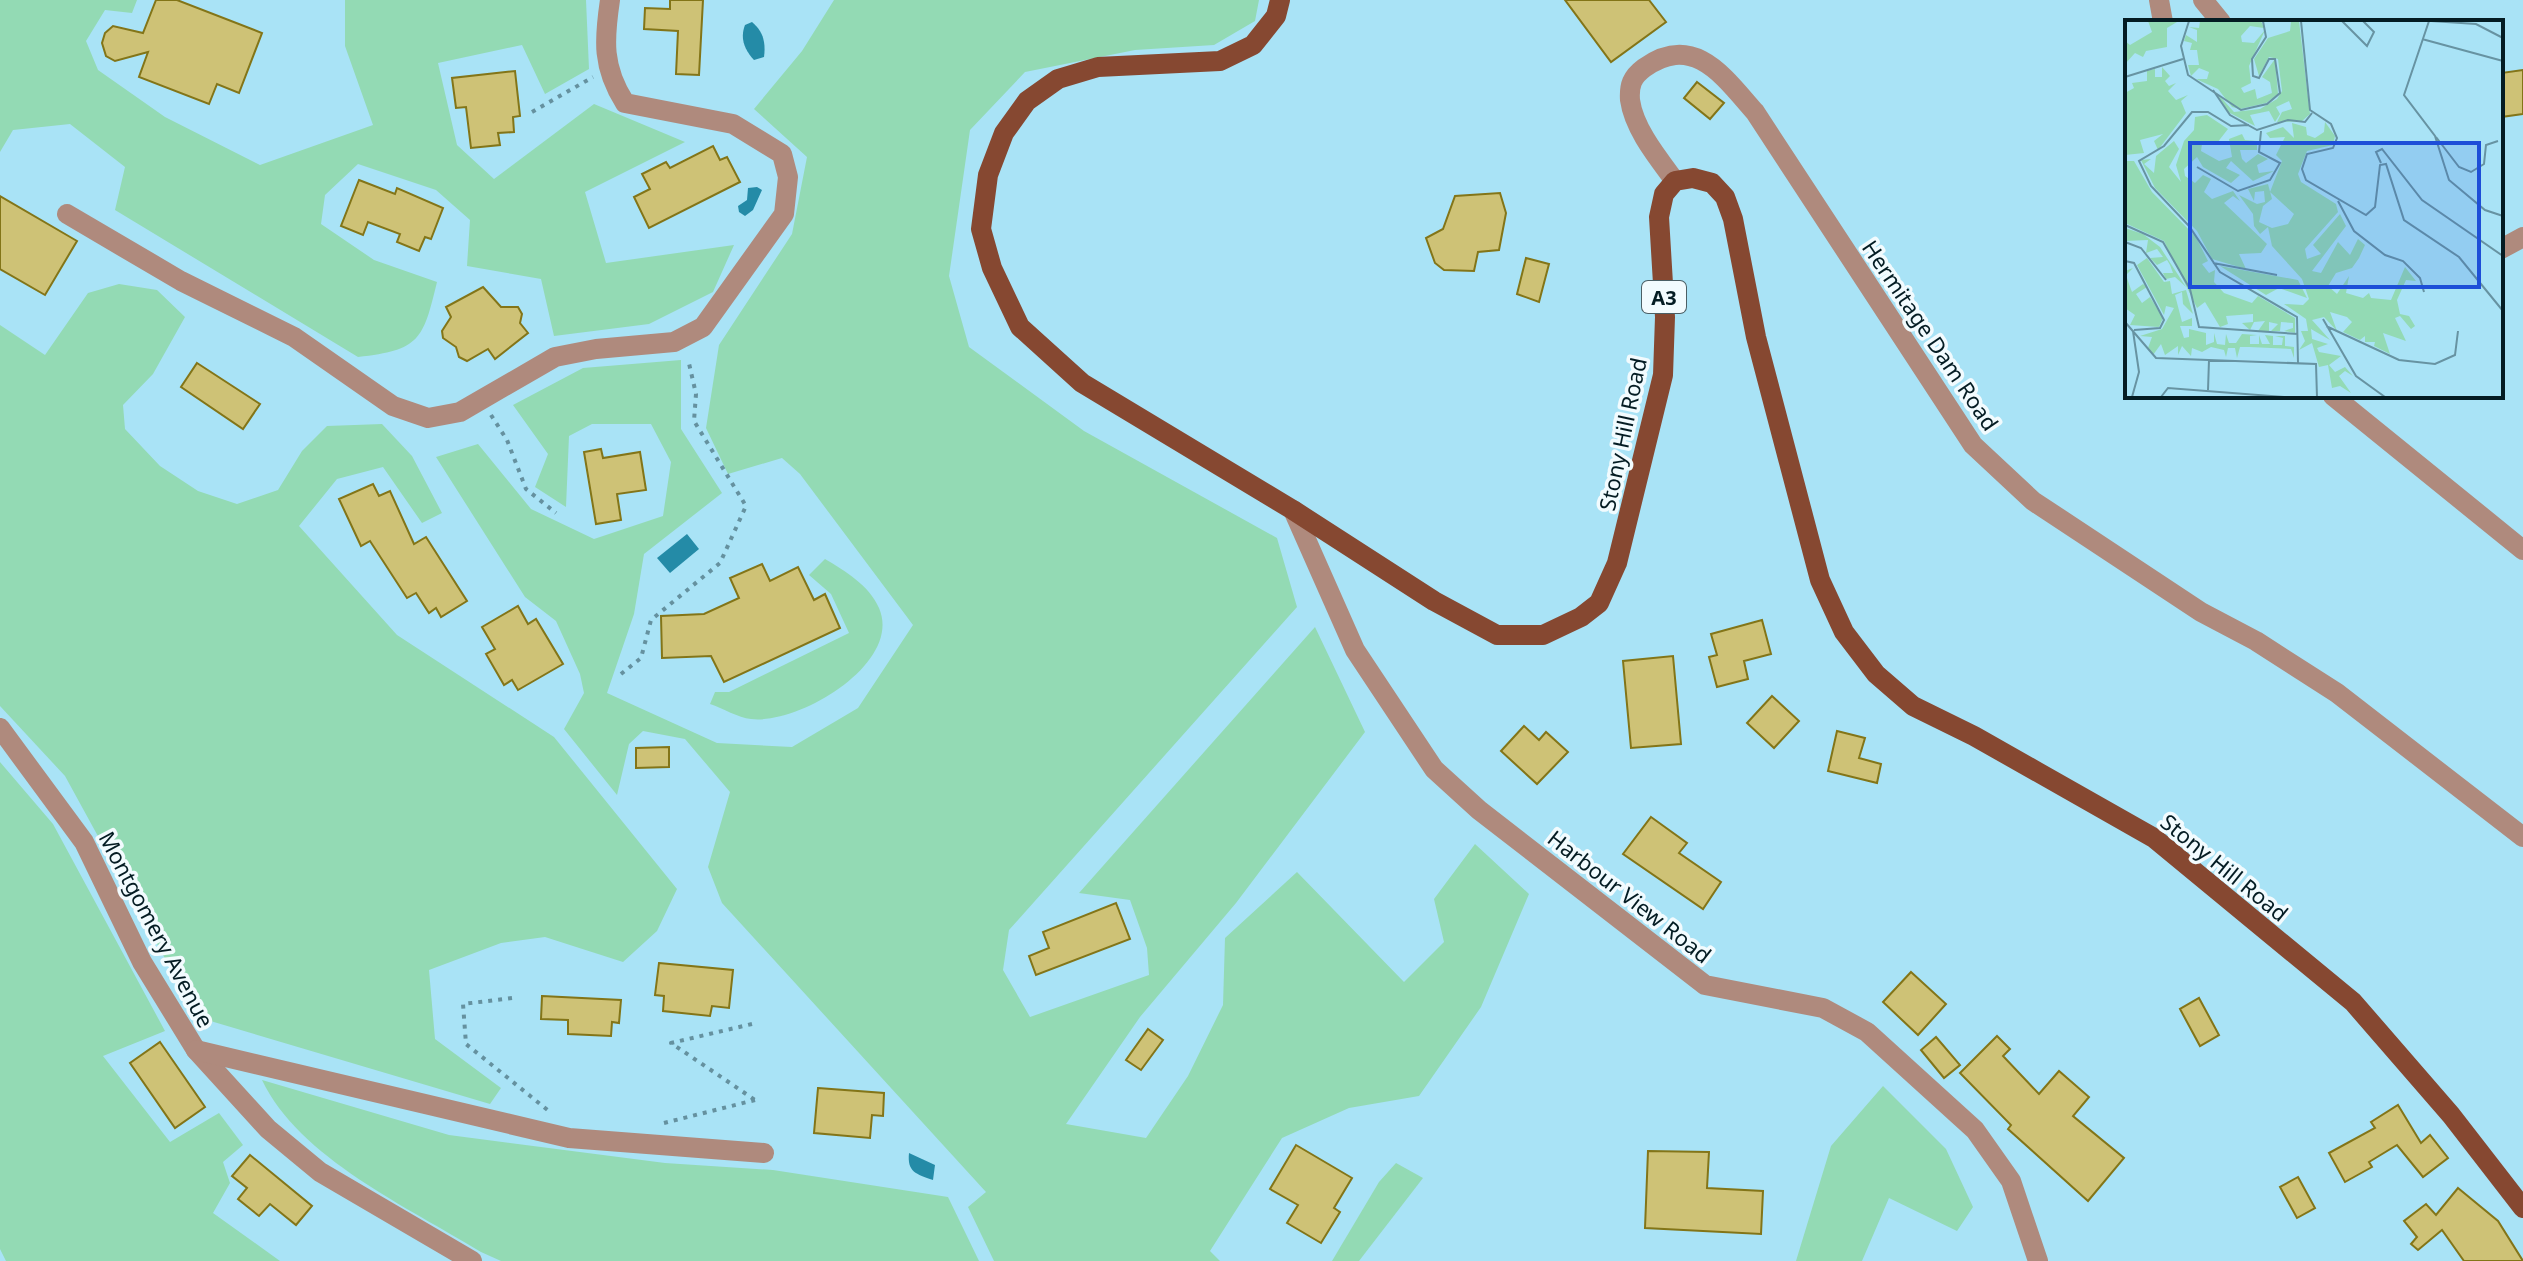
<svg xmlns="http://www.w3.org/2000/svg" width="2523" height="1261" font-family="'Noto Sans',sans-serif">
	<style>
		.green { fill: #93dab4 }
		.water { fill: #248ba7 }
		.building { fill: #cec276; stroke: #837518; stroke-width: 2 }
		.lines { fill: none; stroke-linecap: round; stroke-linejoin: round }
		.path { stroke: #65919f; stroke-width: 4; stroke-dasharray: 4 6; stroke-linecap: butt }
		.street { stroke: #af8a7d; stroke-width: 20 }
		.primary { stroke: #864831; stroke-width: 20 }
		.labels { text-anchor: middle; dominant-baseline: central; stroke-width: 7; stroke-linejoin: round; paint-order: stroke }
		.shield { fill: #f2fbfe; stroke: #4b5f65; stroke-width: 2 }
		.shield-label { font-size: 20px; font-weight: bold; fill: #041c23 }
		.street-label { font-size: 22px; fill: #041c23; stroke: #f2fbfe }
		.inset-road { fill: none; stroke: #6793a2; stroke-width: 2 }
		.view { fill: #1d4ed8; fill-opacity: 0.15; stroke: #1d4ed8; stroke-width: 4 }
		.inset-edge { fill: none; stroke: #041c23; stroke-width: 4 }
	</style>
	<rect width="100%" height="100%" fill="#a9e3f6"/>
	<g class="green">
		<path d="M0,0H137L132,13L105,10L86,41L98,70L165,117L260,165L373,125L345,46V0H586L589,69L545,94L522,45L438,63L457,145L494,179L594,104L685,142L585,192L606,263L734,245L713,292L649,324L554,336L541,279L467,266L470,220L436,190L358,164L325,195L321,224L374,260L437,282C423,340 420,350 358,357L115,210L125,167L70,124L13,130L0,152Z"/>
		<polygon points="834,0 1259,0 1255,21 1214,45 1135,50 1025,72 970,130 949,276 969,347 1084,431 1277,538 1297,607 1009,930 1003,970 1030,1017 1149,975 1147,948 1130,900 1079,893 1315,627 1365,732 1236,903 1140,1017 1066,1124 1146,1138 1188,1076 1223,1005 1225,938 1297,872 1404,982 1444,942 1434,899 1475,844 1529,894 1481,1007 1419,1096 1349,1108 1282,1138 1210,1251 1220,1261 994,1261 968,1207 986,1192 722,903 708,867 730,792 685,739 643,731 629,744 617,795 564,729 584,693 580,674 556,621 525,597 436,457 478,444 531,509 594,539 663,516 671,462 651,424 592,424 569,436 566,507 535,487 548,454 513,405 583,368 681,360 681,429 722,493 644,554 634,614 607,693 717,743 792,747 858,708 913,625 800,474 782,458 728,474 706,428 719,345 792,234 807,157 754,109 802,51"/>
		<polygon points="119,284 157,290 185,317 153,374 123,405 125,429 160,466 198,491 237,504 278,490 302,451 327,426 382,424 412,456 442,513 422,523 383,467 337,479 299,526 397,635 554,737 677,889 657,931 623,962 545,937 501,943 429,970 435,1039 501,1088 490,1104 197,1017 65,776 0,706 0,325 45,355 88,293"/>
		<path d="M825,559C845,571 869,585 879,608C903,663 799,725 751,719C738,718 723,708 710,704L715,692H729L849,633L831,594L809,575Z"/>
		<polygon points="0,762 53,824 165,1031 103,1056 170,1142 219,1113 243,1145 223,1162 230,1183 213,1213 280,1261 6,1261 0,1249"/>
		<path d="M262,1080L449,1135L665,1163L773,1170L948,1197L979,1261H501L481,1252C408,1207 299,1158 262,1080Z"/>
		<polygon points="1883,1086 1946,1149 1973,1207 1957,1231 1889,1198 1862,1261 1796,1261 1831,1146"/>
		<polygon points="1396,1163 1423,1178 1359,1261 1332,1261 1379,1182"/>
	</g>
	<g class="water">
		<path d="M752,22C763,31 766,42 764,57L754,60C744,49 740,38 745,25Z"/>
		<polygon points="757,187 762,190 753,210 745,216 739,212 738,206 747,200 748,188"/>
		<polygon points="687,534 699,549 670,573 657,558"/>
		<path d="M909,1153L935,1165L933,1180C916,1174 907,1172 909,1153Z"/>
	</g>
	<g class="building">
		<polygon points="156,0 177,0 262,33 239,93 217,84 209,104 139,77 148,52 115,61 106,56 102,43 105,33 113,26 143,33"/>
		<polygon points="670,0 703,0 699,75 676,74 678,31 644,29 645,8 670,9"/>
		<polygon points="1565,0 1649,0 1666,22 1611,62"/>
		<polygon points="2523,70 2523,114 2501,117 2501,73"/>
		<polygon points="515,71 520,116 513,117 514,132 498,133 500,145 471,148 466,107 456,108 452,78"/>
		<polygon points="1697,82 1724,103 1710,119 1684,98"/>
		<polygon points="713,146 720,160 727,157 740,182 649,228 634,197 650,189 642,174 666,162 670,168"/>
		<polygon points="359,180 395,194 397,188 443,208 431,239 425,237 419,251 397,242 400,234 368,222 363,235 341,226"/>
		<polygon points="1500,193 1506,213 1499,250 1478,252 1474,271 1444,270 1435,263 1426,238 1443,229 1455,196"/>
		<polygon points="0,196 77,241 45,295 0,269"/>
		<polygon points="1526,258 1549,264 1539,302 1517,294"/>
		<polygon points="483,287 501,307 518,307 522,314 520,323 528,333 495,359 488,349 467,361 459,357 456,347 443,338 442,331 451,317 446,307"/>
		<polygon points="197,363 260,404 243,429 181,387"/>
		<polygon points="601,449 603,458 640,452 646,490 617,494 621,520 596,524 584,452"/>
		<polygon points="373,484 379,496 390,491 414,544 426,537 467,601 441,617 436,608 429,613 416,593 407,598 370,541 361,546 339,499"/>
		<polygon points="762,564 770,581 798,567 814,600 825,594 840,628 724,682 711,656 662,658 661,616 704,614 739,598 730,578"/>
		<polygon points="518,606 528,624 536,619 563,664 518,690 512,680 504,685 486,654 495,649 482,627"/>
		<polygon points="1762,620 1771,654 1744,661 1748,679 1717,687 1709,657 1717,655 1711,634"/>
		<polygon points="1673,656 1681,744 1631,748 1623,661"/>
		<polygon points="1772,696 1799,721 1774,748 1747,723"/>
		<polygon points="1524,726 1539,740 1546,732 1568,752 1537,784 1501,751"/>
		<polygon points="1837,731 1865,738 1859,758 1881,764 1877,783 1828,771"/>
		<polygon points="669,747 669,767 636,768 636,748"/>
		<polygon points="1651,817 1687,843 1679,853 1721,882 1703,909 1623,854"/>
		<polygon points="1116,903 1130,939 1036,975 1029,956 1049,948 1043,932"/>
		<polygon points="659,963 733,970 729,1008 712,1006 710,1016 663,1011 664,996 655,995"/>
		<polygon points="1911,972 1946,1004 1918,1035 1883,1002"/>
		<polygon points="542,996 621,1000 619,1023 612,1022 611,1036 568,1034 568,1020 541,1019"/>
		<polygon points="2199,998 2219,1035 2200,1046 2180,1009"/>
		<polygon points="1148,1029 1163,1040 1141,1070 1126,1060"/>
		<polygon points="1997,1036 2010,1049 2003,1056 2039,1094 2059,1071 2089,1097 2073,1116 2124,1158 2088,1201 2008,1129 2011,1125 1960,1073"/>
		<polygon points="1936,1037 1960,1065 1944,1078 1921,1050"/>
		<polygon points="160,1042 205,1107 175,1128 130,1063"/>
		<polygon points="818,1088 884,1093 883,1116 872,1115 870,1138 814,1133"/>
		<polygon points="2398,1105 2421,1143 2430,1135 2448,1158 2423,1177 2397,1145 2369,1162 2372,1167 2345,1182 2329,1153 2375,1128 2371,1122"/>
		<polygon points="1296,1145 1352,1178 1334,1208 1340,1212 1321,1243 1287,1223 1298,1205 1270,1189"/>
		<polygon points="1648,1151 1709,1152 1707,1188 1763,1191 1761,1234 1645,1228"/>
		<polygon points="250,1155 312,1206 296,1225 270,1204 259,1216 238,1199 247,1188 232,1176"/>
		<polygon points="2298,1177 2315,1208 2297,1218 2280,1187"/>
		<polygon points="2458,1188 2498,1221 2523,1261 2464,1261 2442,1230 2418,1250 2411,1244 2417,1237 2404,1221 2426,1204 2436,1215"/>
	</g>
	<g class="lines">
		<g class="path">
			<polyline points="532,112 593,77"/>
			<polyline points="491,415 507,440 526,489 556,513"/>
			<polyline points="621,674 641,658 651,620 720,563 746,506 694,421 696,394 688,359"/>
			<polyline points="512,998 463,1004 466,1044 550,1112"/>
			<polyline points="752,1024 671,1043 755,1100"/>
			<polyline points="664,1123 755,1100"/>
		</g>
		<g class="street">
			<polyline points="2159,0 2163,22"/>
			<polyline points="2203,0 2221,22"/>
			<path d="M1675,181C1658,158 1634,129 1630,100C1629,85 1632,77 1644,68C1694,32 1724,77 1755,112L1973,445L2033,501L2201,612L2256,641L2337,693L2523,837"/>
			<path d="M67,214L181,281L294,337L393,406L428,418L460,412L555,357L596,349L674,342L703,327L784,214L788,177L782,154L733,124L625,103C602,67 604,40 610,0"/>
			<polyline points="2501,249 2523,237"/>
			<polyline points="2333,396 2523,550"/>
			<polyline points="1293,510 1355,650 1434,769 1479,810 1705,985 1823,1008 1867,1032 1975,1130 2011,1181 2038,1261"/>
			<polyline points="0,728 84,842 142,962 196,1050 268,1129 320,1172 472,1261"/>
			<polyline points="196,1050 569,1138 764,1153"/>
		</g>
		<polyline class="primary" points="1280,0 1276,16 1253,45 1220,61 1098,67 1058,79 1027,101 1004,133 988,175 981,229 992,268 1020,327 1082,383 1293,510 1434,601 1497,635 1543,635 1581,617 1599,603 1617,563 1663,375 1665,317 1659,217 1664,194 1675,181 1693,178 1712,183 1725,197 1733,219 1756,337 1820,580 1844,632 1876,674 1913,706 1974,736 2154,838 2353,1002 2451,1115 2523,1208"/>
	</g>
	<g class="labels">
		<rect class="shield" x="1642" y="281" width="44" height="32" rx="6"/>
		<g class="shield-label">
			<text x="1664" y="297">A3</text>
		</g>
		<g class="street-label">
			<text transform="translate(1931 335) rotate(56)">Hermitage Dam Road</text>
			<text transform="translate(1622 434) rotate(-78)">Stony Hill Road</text>
			<text transform="translate(2225 867) rotate(39)">Stony Hill Road</text>
			<text transform="translate(1630 896) rotate(38)">Harbour View Road</text>
			<text transform="translate(157 929) rotate(62)">Montgomery Avenue</text>
		</g>
	</g>
	<g transform="translate(2125 20)">
		<rect width="378" height="378" fill="#a9e3f6"/>
		<path d="M23,1L52,2L42,8V27L21,31L18,37L10,33L0,44V21L5,25L27,12ZM75,1H136L139,8L125,6L116,16L117,22L129,23L140,10L124,46L126,63L116,68L119,73L130,69L132,79L147,73L145,62L137,57L150,39L153,74L141,83L115,89L107,87L93,69L71,59H82L84,52L74,48L66,56L63,45H74L72,30H65L67,23L59,21L61,15L72,22V10L64,7L74,8ZM166,1H174L185,94L177,101L152,102L157,92L167,89L164,81L151,87L155,94L150,102L144,91L125,95L130,106L103,92L91,72L109,92L135,89L152,79L157,71L153,39L144,37L134,56L129,39L143,18L165,11ZM37,47L45,56L40,61L44,66L51,63L43,71L51,80L63,75L56,81L61,93L33,130L29,121L38,114L15,120L19,133L0,135V73L9,68L7,63L22,61V51L30,49V57H37ZM82,95L103,109L92,123L77,124L76,131L94,141L107,137L104,119L117,114L120,120L132,121V130H115L117,139L121,143L133,134L143,139L132,145L134,153L149,151L128,161L106,141L101,148L115,155L106,163L78,147L72,137L59,149L60,156L70,163L78,155L86,159L79,172L87,179L108,171L115,181L108,176L99,183L142,224L136,233L114,234L121,249L87,239L72,211L30,168L16,140L26,139L19,144L29,153L31,136L49,121L54,129L44,147L56,162L51,145L59,121L69,110L70,97ZM200,102L210,116L208,125L182,131L173,154L176,162L211,184L213,192L180,229L182,239L196,234L188,225L215,194L221,206L187,251L196,253L213,222L225,235L233,219L240,225L234,238L227,248L211,253L203,266L212,274L224,256L221,273L238,278L244,273L246,278L266,280L280,247L291,261L281,260L272,280L275,294L284,296L290,306L286,309L275,296L270,298L281,321L258,313L265,334L249,326L250,322H240V316L235,320L218,312L227,302L222,297L205,292L212,311L199,297L187,300L205,320L186,309L187,319L203,324L192,328L194,332L216,336L204,345L210,352L220,347L228,356L220,351L214,356L226,373L215,366L207,368L203,345L194,347L187,323L174,330L180,321L176,311H183L181,299L159,284L178,285L184,279L177,259L147,226L143,207L135,214L129,206L128,194L114,175L132,184L140,182L139,171L130,172L129,181L123,169L143,164L147,179L138,186L134,202L147,208L163,204L169,194L145,172L157,141L151,135L160,117L145,118L141,113L158,107L169,118L167,103L181,107L182,115L190,118L199,112ZM0,141H9L27,172L71,217L83,241L77,244L84,253L90,250L89,262L99,273L127,283L133,276L170,298V313L159,311L168,308V303L156,302L155,311H146L153,304L144,302V311H133L140,301L129,302L125,310L117,303L128,302V294L101,296L103,304L95,307L80,282L72,288L39,221L0,203ZM0,208L18,214L35,227L61,267L50,257L41,259L38,253H48L45,245L42,240L32,245L25,238L38,237L32,229L21,233L23,220L0,221ZM22,238L39,262L45,261L47,274L61,270L68,294L58,284L57,272L50,275L57,302L67,298V306H55L59,318L64,317V309L81,313V325L89,322V313L92,324L100,325L101,314L104,323H111L117,314L132,315L125,316V324H134V315L137,324H145L140,315L148,316V325H157L158,318L150,316H160V326L169,327V338L166,329L124,327H115L112,338L110,328H103L101,337L99,330L86,327L77,332L67,328L66,336L57,326L53,335V326L40,335L36,324L28,335L23,328L27,317L15,316L37,309L49,288L41,286L39,295L12,245ZM95,246L173,260L182,278L154,268L141,275ZM8,248L1,255L4,264L7,272L18,264L22,267L11,274L17,283L25,277L38,298L34,307L5,305L10,295L0,288V251Z" fill="#93dab4"/>
		<path class="inset-road" d="M64,1L56,26L63,55L116,90L142,84L155,73L150,39H144L134,58L128,56L127,39L141,17L138,1M176,1L185,90L206,104L212,118L208,128L182,134L177,149L181,160L241,195L250,187L255,145L261,144L279,200L334,237L378,291M217,1L242,26L249,12L238,1M304,1L279,75L310,116L324,160L360,190L378,196M306,1L351,4L378,18M297,19L378,41M0,57L58,39M88,70L105,95L132,110L163,100L180,102L187,93M124,105L106,106L83,92H67L39,126L14,141L26,166L64,206L95,252L172,297L173,343M311,117L334,147L346,152L359,144L361,125L373,121M256,143L251,132L257,129L297,180L378,236M72,147L113,171L145,160L155,143L134,132L136,111M213,181L229,211L260,235L278,241L295,258L299,272M0,205L38,222L65,269L74,307L173,314M0,222L16,228L41,260M0,241L9,243L39,300L35,308L9,310M88,243L152,255M198,299L231,356L260,377M0,302L31,338L191,344L192,377M201,306L274,340L310,344L330,335L333,311M83,370L84,340M7,377L14,352L8,311M36,377L43,368L159,377"/>
		<path class="view" d="M65,123H354V267H65Z"/>
		<rect width="378" height="378" class="inset-edge"/>
	</g>
</svg>
